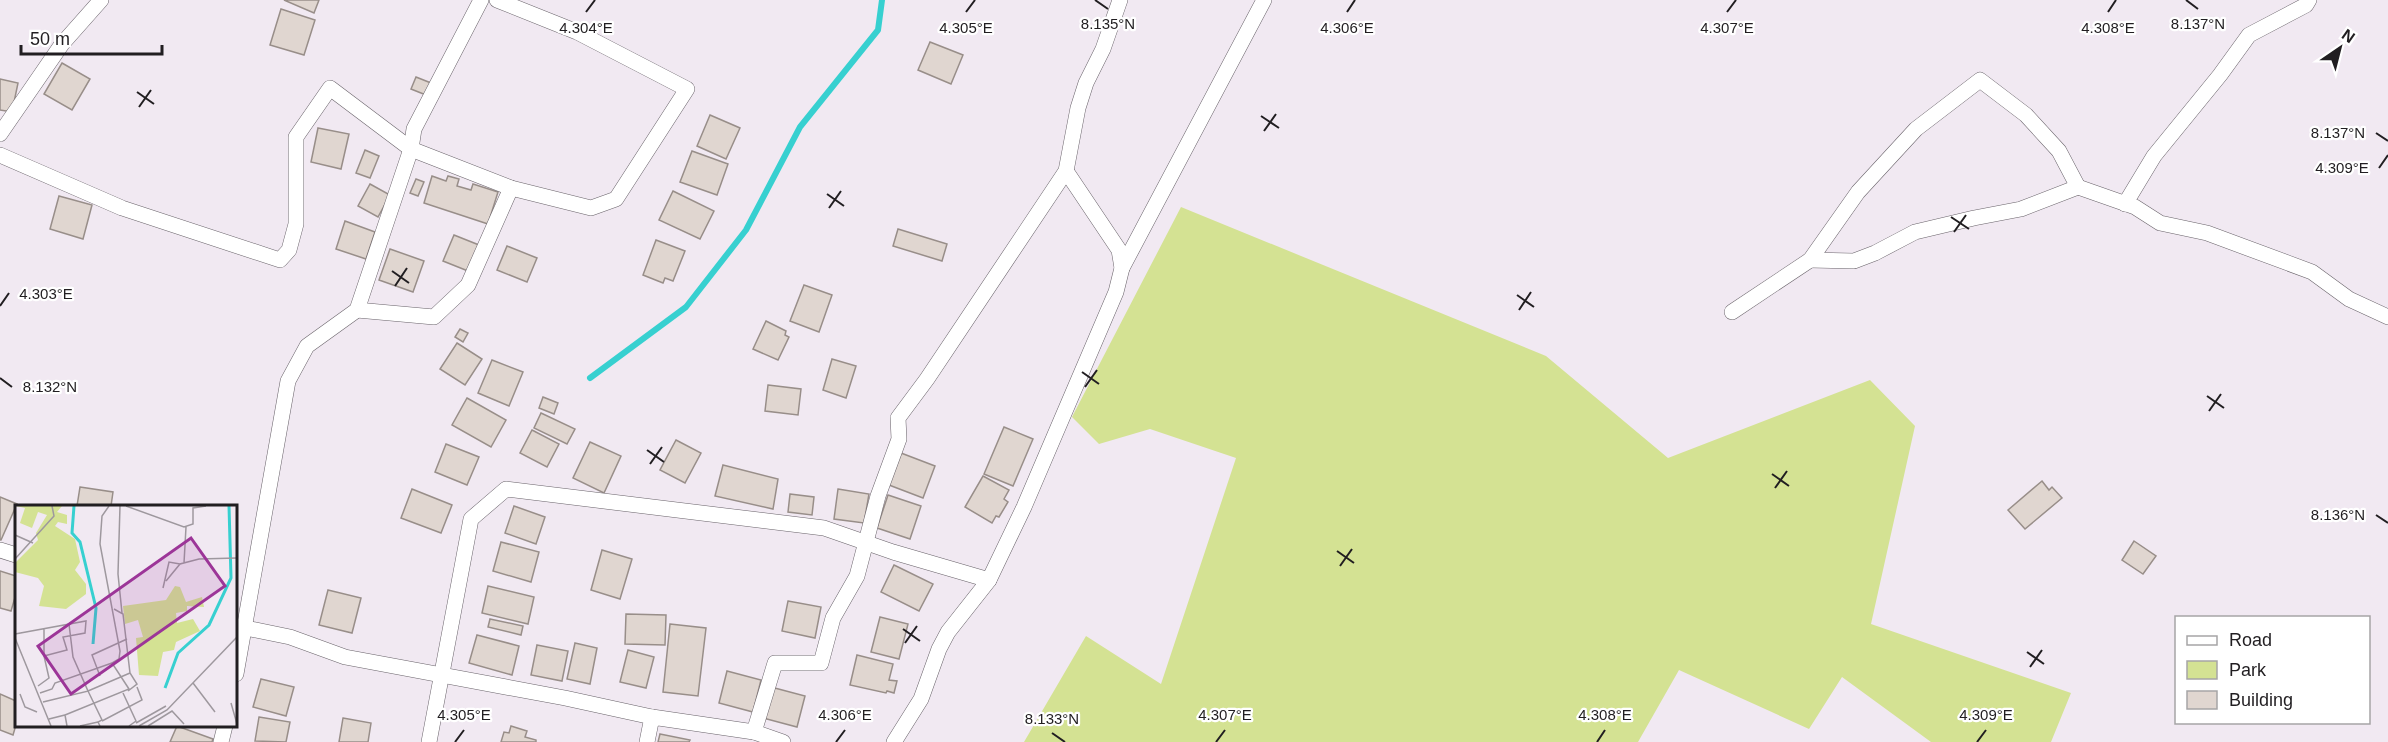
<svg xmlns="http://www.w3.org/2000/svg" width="2388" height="742" font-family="Arial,sans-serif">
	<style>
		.green { fill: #d4e293 }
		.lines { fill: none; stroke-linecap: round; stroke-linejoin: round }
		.stream { stroke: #37d0d0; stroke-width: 6 }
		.building { fill: #e0d6d0; stroke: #988e89; stroke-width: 1.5 }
		.street-casing { stroke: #69636a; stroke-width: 16 }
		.street { stroke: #fff; stroke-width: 15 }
		.ticks { fill: none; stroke: #211e21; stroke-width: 2 }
		.inset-river { fill: none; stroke: #37d0d0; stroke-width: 3 }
		.inset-road { fill: none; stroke: #9e989e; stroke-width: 1.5 }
		.view { fill: #9c3598; fill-opacity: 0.15; stroke: #9c3598; stroke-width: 3 }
		.inset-edge { fill: none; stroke: #211e21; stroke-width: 3 }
		.ticks-label { font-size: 15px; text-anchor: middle; fill: #211e21; stroke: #fff; stroke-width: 4.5; stroke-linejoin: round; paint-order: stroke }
	</style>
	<rect width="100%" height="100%" fill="#f1e9f2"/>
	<polygon class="green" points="1181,207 1546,356 1668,458 1870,380 1915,426 1871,624 2071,693 2051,742 1931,742 1842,677 1809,729 1679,670 1638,742 1024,742 1086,636 1161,684 1236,458 1150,429 1099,444 1072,417"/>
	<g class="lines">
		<polyline class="stream" points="590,378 686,307 746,230 800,127 878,30 882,0"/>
	</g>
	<g class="building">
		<polygon points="284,0 319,0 314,13"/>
		<polygon points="281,9 315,20 304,55 270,45"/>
		<polygon points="930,42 963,55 951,84 918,70"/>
		<polygon points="62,63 90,79 72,110 44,94"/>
		<polygon points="416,77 431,83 426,95 411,89"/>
		<polygon points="0,79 18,83 12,112 0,110"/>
		<polygon points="710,115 740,128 726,159 697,146"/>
		<polygon points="318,128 349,134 341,169 311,162"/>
		<polygon points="365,150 379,156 370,178 356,173"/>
		<polygon points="692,151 728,164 717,195 680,182"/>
		<polygon points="432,176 446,181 448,176 459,179 457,186 471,190 473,184 498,192 488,224 424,203"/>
		<polygon points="416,179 424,182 418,196 410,193"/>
		<polygon points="370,184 390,195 378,217 358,206"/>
		<polygon points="673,191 714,211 700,239 659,220"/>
		<polygon points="59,196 92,205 83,239 50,229"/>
		<polygon points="345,221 375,232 366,259 336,249"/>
		<polygon points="898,229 947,244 942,261 893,246"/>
		<polygon points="454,235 479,245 468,271 443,261"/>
		<polygon points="656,240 685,251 673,281 665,278 663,283 643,275"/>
		<polygon points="507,246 537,258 527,282 497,270"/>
		<polygon points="390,249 424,261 413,292 379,280"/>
		<polygon points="804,285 832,295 819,332 790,321"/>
		<polygon points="766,321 786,331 785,335 789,337 778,360 753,349"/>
		<polygon points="460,329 468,333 463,342 455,337"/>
		<polygon points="457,343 482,359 465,385 440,369"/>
		<polygon points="832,359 856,366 846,398 823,390"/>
		<polygon points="492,360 523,372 509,406 478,393"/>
		<polygon points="768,385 801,389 798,415 765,411"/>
		<polygon points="543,397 558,403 554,414 539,408"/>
		<polygon points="467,398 506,420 491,447 452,425"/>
		<polygon points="541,413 575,429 567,444 534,428"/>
		<polygon points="1004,427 1033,439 1013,486 984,474"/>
		<polygon points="532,430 559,444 547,467 520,453"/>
		<polygon points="676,440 701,453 685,483 660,470"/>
		<polygon points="590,442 621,456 604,493 573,478"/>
		<polygon points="446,444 479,457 467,485 435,472"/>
		<polygon points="901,453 935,466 923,498 889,485"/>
		<polygon points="723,465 778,479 773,509 715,496"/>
		<polygon points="983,476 1009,490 1004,499 1008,502 999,517 996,516 992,523 965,507"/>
		<polygon points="2042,481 2049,490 2052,487 2062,498 2025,529 2008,510"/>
		<polygon points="80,487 113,492 111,506 77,506"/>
		<polygon points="412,489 452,505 441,533 401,518"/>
		<polygon points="838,489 869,494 864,523 834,519"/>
		<polygon points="790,494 814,497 812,515 788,512"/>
		<polygon points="888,495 921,506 910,539 877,528"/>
		<polygon points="0,497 17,504 1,540 0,540"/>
		<polygon points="514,506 545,517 536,544 505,533"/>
		<polygon points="2134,541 2156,556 2143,574 2122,560"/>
		<polygon points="501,542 539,552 531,582 493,571"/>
		<polygon points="602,550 632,559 620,599 591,590"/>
		<polygon points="894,565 933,584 919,611 881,592"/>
		<polygon points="0,571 16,576 16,594 11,611 0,608"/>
		<polygon points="488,586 534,597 528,624 482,613"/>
		<polygon points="328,590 361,598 352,633 319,625"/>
		<polygon points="788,601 821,607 815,638 782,631"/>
		<polygon points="626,614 666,615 665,645 625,644"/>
		<polygon points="880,617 908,624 899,659 871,652"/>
		<polygon points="490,619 523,626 521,635 488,627"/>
		<polygon points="670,624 706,628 698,696 663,692"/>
		<polygon points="477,635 519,646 512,675 469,663"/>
		<polygon points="575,643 597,648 590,684 567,679"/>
		<polygon points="537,645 568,651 562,681 531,675"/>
		<polygon points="628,650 654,657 646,688 620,682"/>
		<polygon points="857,655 893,664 889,680 897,681 894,693 887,691 886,693 850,685"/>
		<polygon points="727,671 761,680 753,712 719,703"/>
		<polygon points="261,679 294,687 286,716 253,707"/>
		<polygon points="771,687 805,696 797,727 763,718"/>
		<polygon points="0,694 16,701 16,725 13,735 0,730"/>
		<polygon points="259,717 290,722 286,742 255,741"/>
		<polygon points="343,718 371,723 368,742 339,742"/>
		<polygon points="177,726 213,739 212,742 170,742"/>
		<polygon points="511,726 527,731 525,737 536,740 536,742 501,742 504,732 509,733"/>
		<polygon points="660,734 690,740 689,742 658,742"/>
	</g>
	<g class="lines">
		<defs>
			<g id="street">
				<polyline points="0,134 62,44 101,0"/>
				<polyline points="0,155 122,208 280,260 289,250 296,224 296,137 330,88 411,149 511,188 591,208 616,199 687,89 577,32 497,0"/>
				<polyline points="2125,204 2154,156 2220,75 2249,35 2306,5 2309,0"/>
				<polyline points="1810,260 1854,261 1875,253 1915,232 1974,218 2021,209 2078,187 2135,207 2160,223 2207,233 2312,272 2349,299 2388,317"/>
				<polyline points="1122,268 1264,0"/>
				<polyline points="357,310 434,317 468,285 511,188"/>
				<polyline points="1732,312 1810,260 1858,192 1916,129 1980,80 2026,115 2059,151 2078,187"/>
				<polyline points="0,550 16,555"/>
				<polyline points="236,626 290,637 345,657 565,698 652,717"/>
				<polyline points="236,674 288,381 307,346 357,310 411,149 414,129 481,0"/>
				<polyline points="754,732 783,742"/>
				<polyline points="221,742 225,726"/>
				<polyline points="429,742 471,519 506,489 824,528 893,552 989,580"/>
				<polyline points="647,742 652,717 754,732 775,663 821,663 833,618 857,576 878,496 899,439 898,418 927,379 1066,171 1078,108 1086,83 1103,49 1120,0"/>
				<polyline points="894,742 921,699 939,649 948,632 989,580 1024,507 1116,292 1122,268 1119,250 1066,171"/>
			</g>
		</defs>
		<use href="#street" class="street-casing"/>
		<use href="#street" class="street"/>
	</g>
	<path class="ticks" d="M1095,0L1108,9M2186,0L2198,9M586,12L595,0M966,12L975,0M1347,12L1355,0M1727,12L1736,0M2108,12L2116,0M137,92L154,104M139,107L151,90M1261,116L1279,128M1264,131L1276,114M2376,133L2388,141M2379,168L2388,155M827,194L844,206M829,208L841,191M1951,217L1969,229M1954,232L1966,215M392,271L409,283M395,286L407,268M1517,295L1534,307M0,306L9,293M1519,310L1531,292M1082,372L1099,384M0,378L12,387M1085,387L1097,370M2207,396L2224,408M2209,411L2221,394M647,450L664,462M650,464L662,447M1772,474L1789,486M1775,488L1787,471M2376,515L2388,523M1337,551L1354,563M1340,566L1352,549M903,629L920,641M905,643L917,626M2027,652L2044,664M2030,667L2042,650M1052,733L1065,742M455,742L464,730M836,742L845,730M1216,742L1225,730M1597,742L1605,730M1977,742L1986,730"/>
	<g transform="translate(15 505)">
		<rect width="222" height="222" fill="#f1e9f2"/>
		<path d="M1,1H47L42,7L52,10V19L43,17L40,21L60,34L65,57L60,65L71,79V89L51,104L24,101L29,81L23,73L0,67L1,57L23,35L21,28L32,10L23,7L17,23L5,18L10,3ZM160,81L165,82L171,97L187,92L189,102L172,101V106L161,108L162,118L178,114L185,126L161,137L159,145L148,147L143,171L124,170L121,133L128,132L123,115L110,119L108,101L151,95Z" fill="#d4e293"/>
		<path class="inset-river" d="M59,1L57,28L65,37L81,103L78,139M150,183L163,148L194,120L216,73L214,1"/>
		<path class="inset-road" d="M105,1L103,69L107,108M111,1L169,22L178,19V3L191,1M0,30L18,38M0,54L39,11L37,1M169,58L171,22M151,76L165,59L184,54L222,53M148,83L154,57L165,59M99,104L108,109L115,168L122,179L113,186M54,119L58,152L73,186L115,168M0,129L71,116L70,128L48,132L52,145L29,151M0,133L36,221M85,171L77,150L112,134M178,178L200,207M23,181L34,173L29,151V124M25,188L37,184L40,178L97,158M108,188L121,216L114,221M5,189L10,202L22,207M28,197L73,186L87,215L83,217L85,221M216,198L222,219M50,210L114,184L97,158L104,154L105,146L85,39L87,11L94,1M34,214L50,210L52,221M87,216L127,195L122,182M121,218L151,201M65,221L83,217M124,221L152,205L222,132M133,221L157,206L169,219"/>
		<path class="view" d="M176,33L210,81L56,189L23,141Z"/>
		<rect width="222" height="222" class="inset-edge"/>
	</g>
	<g class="ticks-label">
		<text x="1108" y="29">8.135°N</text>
		<text x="2198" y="29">8.137°N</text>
		<text x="586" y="33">4.304°E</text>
		<text x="966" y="33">4.305°E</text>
		<text x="1347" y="33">4.306°E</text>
		<text x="1727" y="33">4.307°E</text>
		<text x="2108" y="33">4.308°E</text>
		<text x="2338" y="138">8.137°N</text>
		<text x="2342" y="173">4.309°E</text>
		<text x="46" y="299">4.303°E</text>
		<text x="50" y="392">8.132°N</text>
		<text x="2338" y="520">8.136°N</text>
		<text x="464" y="720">4.305°E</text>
		<text x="845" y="720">4.306°E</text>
		<text x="1225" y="720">4.307°E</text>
		<text x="1605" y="720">4.308°E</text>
		<text x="1986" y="720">4.309°E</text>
		<text x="1052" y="724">8.133°N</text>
	</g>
	<rect x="2175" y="616" width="195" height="108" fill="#ffffff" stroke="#a6a5a6" stroke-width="1.5"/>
	<rect x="2187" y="636" width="30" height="9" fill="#ffffff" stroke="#a6a5a6" stroke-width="1.5"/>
	<text x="2229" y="646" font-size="18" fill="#211e21">Road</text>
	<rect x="2187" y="661" width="30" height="18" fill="#d4e293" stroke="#a6a5a6" stroke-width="1.5"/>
	<text x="2229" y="676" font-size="18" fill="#211e21">Park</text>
	<rect x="2187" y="691" width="30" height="18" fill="#e0d6d0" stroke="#a6a5a6" stroke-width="1.5"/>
	<text x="2229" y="706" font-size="18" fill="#211e21">Building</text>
	<g transform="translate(2340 48) rotate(35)" stroke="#ffffff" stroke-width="4.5" paint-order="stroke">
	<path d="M0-4.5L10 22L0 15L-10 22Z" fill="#211e21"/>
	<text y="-9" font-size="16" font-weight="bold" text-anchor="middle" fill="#211e21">N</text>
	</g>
	<path d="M21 45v9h141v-9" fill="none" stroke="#211e21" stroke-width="3"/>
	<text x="30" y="45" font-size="18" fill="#211e21" stroke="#ffffff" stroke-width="4.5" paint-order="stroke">50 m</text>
</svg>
